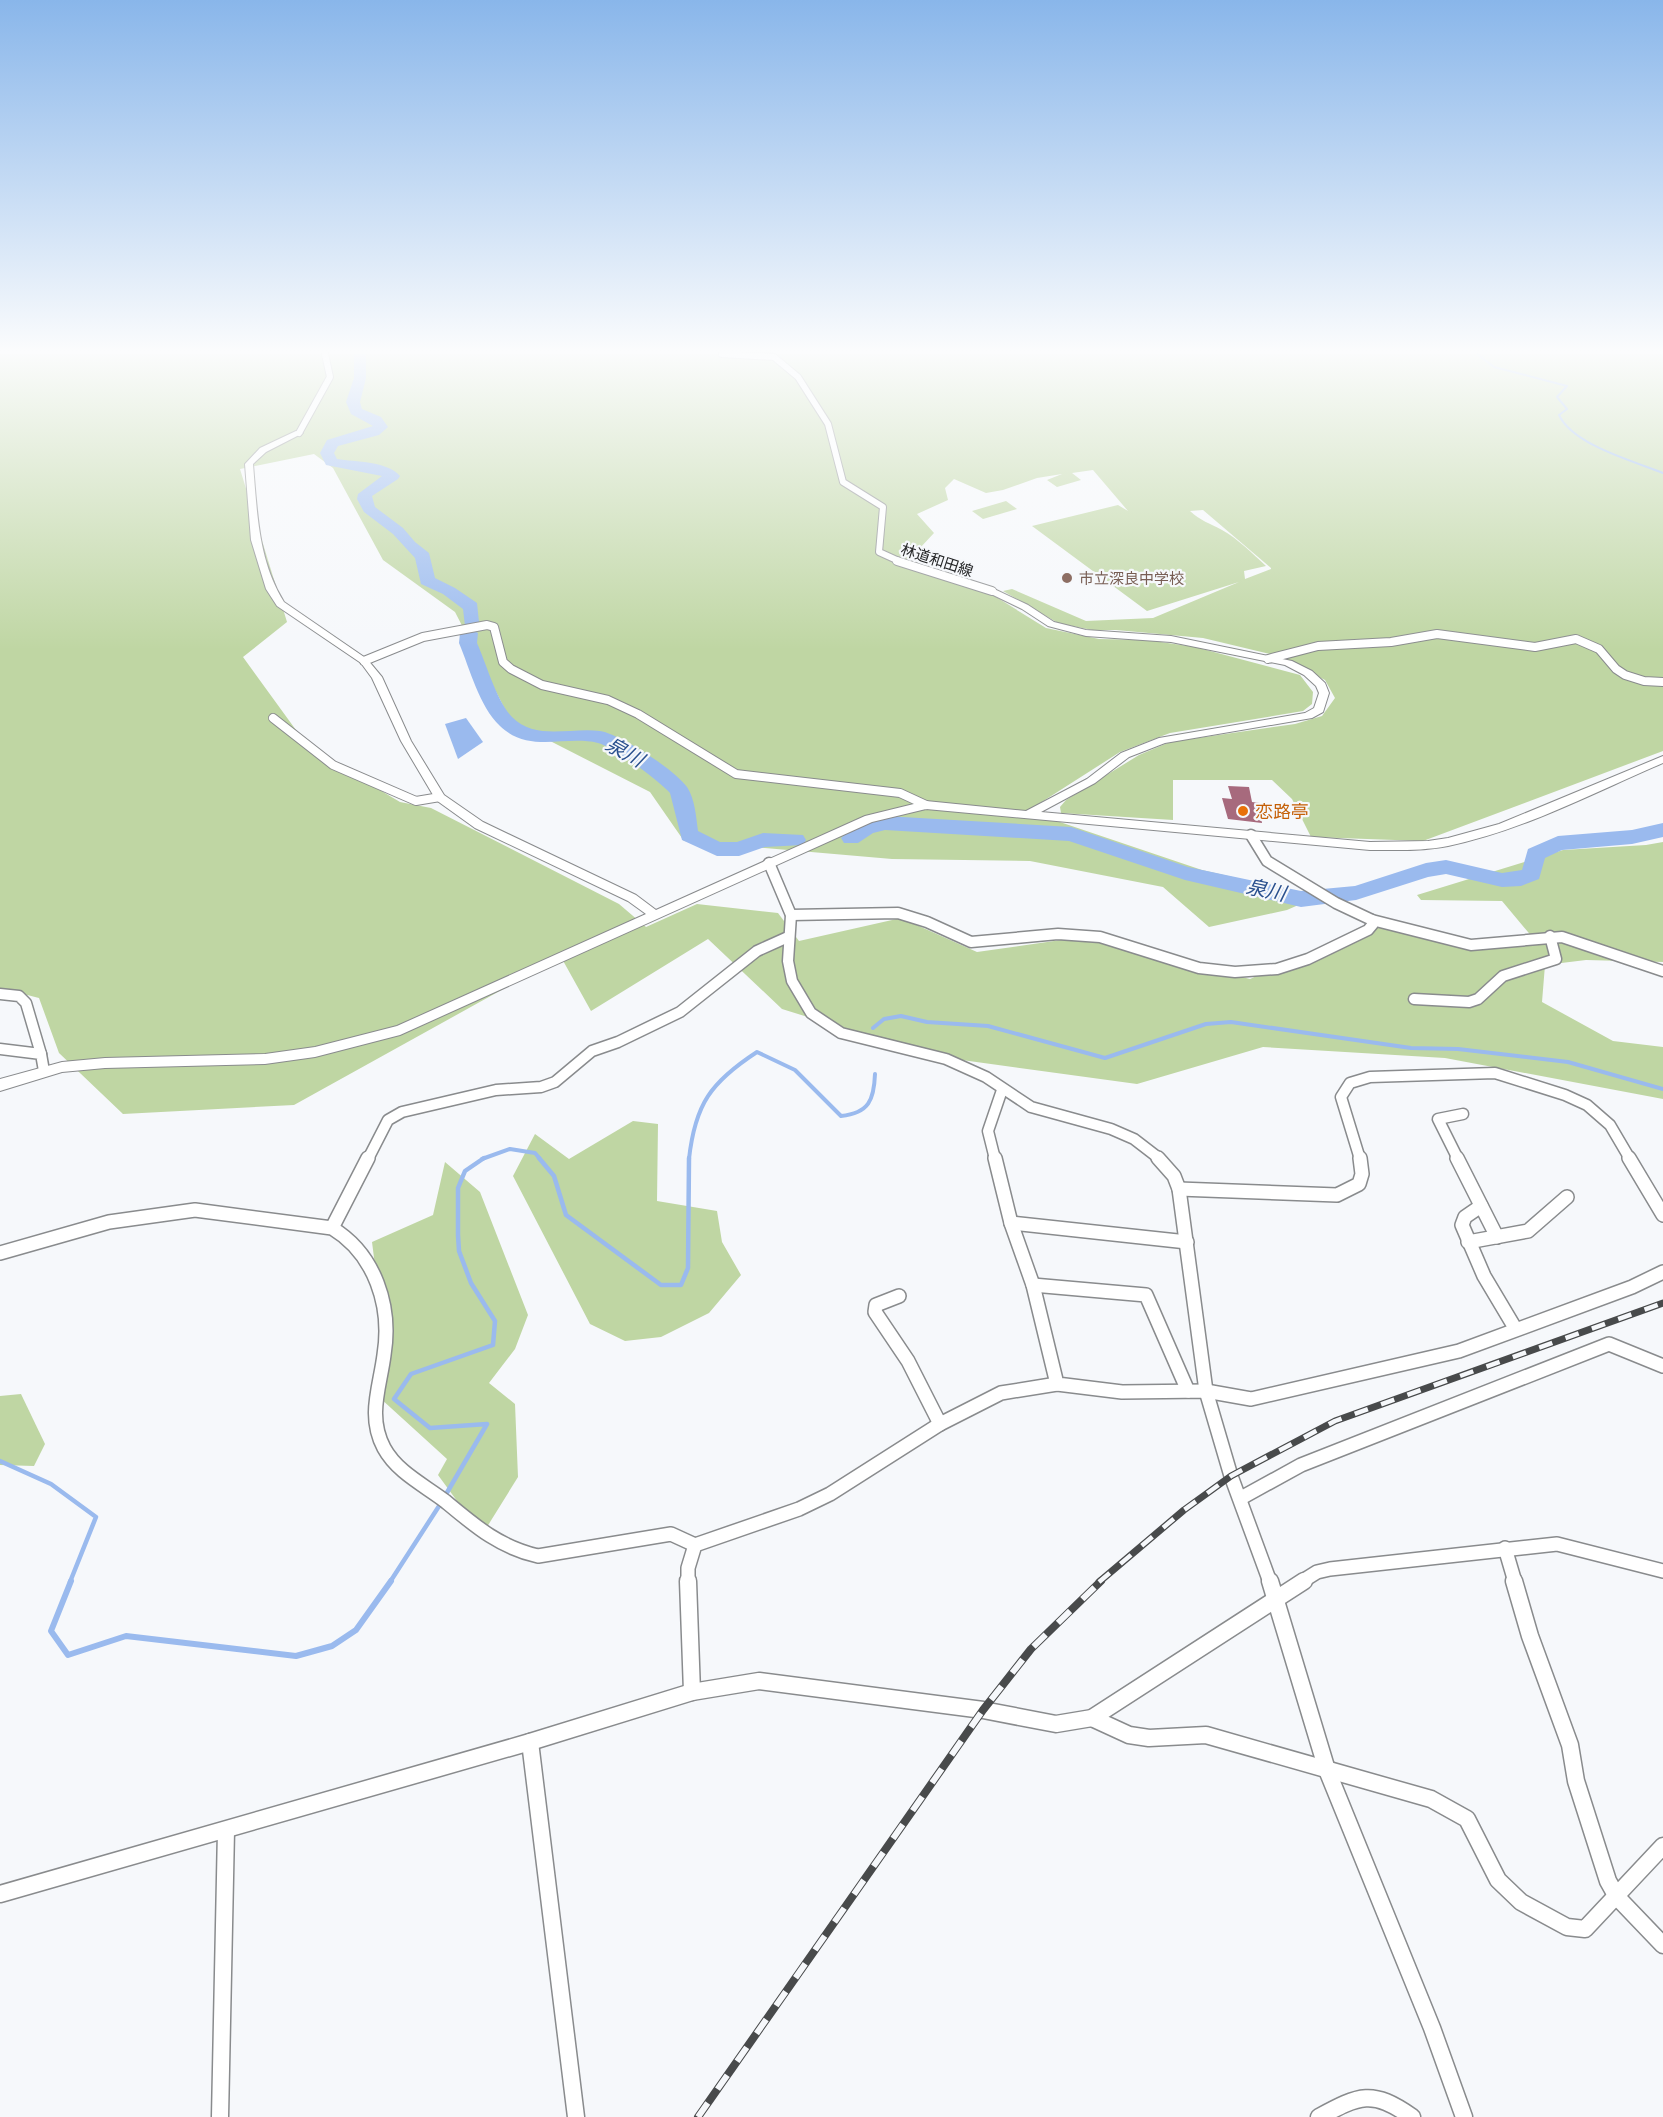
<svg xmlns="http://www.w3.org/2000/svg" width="1663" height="2117" font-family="Inter,'Noto Sans JP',sans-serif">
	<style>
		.green { fill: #bfd6a3; fill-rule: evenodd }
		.water { fill: #9abaee }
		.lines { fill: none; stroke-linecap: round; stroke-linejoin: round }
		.stream-far3 { stroke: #9abaee; stroke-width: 2 }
		.stream-far2 { stroke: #9abaee; stroke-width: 4 }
		.stream-far1 { stroke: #9abaee; stroke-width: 4.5 }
		.stream { stroke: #9abaee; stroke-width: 6 }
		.river { fill: #9abaee; fill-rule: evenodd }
		.building { fill: #a76a7d }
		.minor-far4-casing { stroke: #898b8d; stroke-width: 8 }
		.minor-far3-casing { stroke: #898b8d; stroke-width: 10 }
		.minor-far2-casing { stroke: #898b8d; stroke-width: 13 }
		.minor-far1-casing { stroke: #898b8d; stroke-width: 16 }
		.minor-casing { stroke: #898b8d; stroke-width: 19 }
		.tertiary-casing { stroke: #898b8d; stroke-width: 2 }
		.minor-far4 { stroke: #fff; stroke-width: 6 }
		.minor-far3 { stroke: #fff; stroke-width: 8 }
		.minor-far2 { stroke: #fff; stroke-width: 10 }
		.minor-far1 { stroke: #fff; stroke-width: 13 }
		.minor { stroke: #fff; stroke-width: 16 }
		.tertiary { fill: #fff; fill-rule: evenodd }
		.rail-far1-casing { stroke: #484a4b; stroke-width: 7 }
		.rail-casing { stroke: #484a4b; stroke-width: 8 }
		.rail-far1 { stroke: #f6f8fb; stroke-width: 4.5; stroke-dasharray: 14; stroke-linecap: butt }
		.rail { stroke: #f6f8fb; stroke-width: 6; stroke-dasharray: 17; stroke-linecap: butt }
		.education-dot { fill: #8d6e63; stroke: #f6f8fb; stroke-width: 2 }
		.food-dot { fill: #e8710a; stroke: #f6f8fb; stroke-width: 2 }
		.labels { text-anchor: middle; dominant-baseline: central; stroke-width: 4.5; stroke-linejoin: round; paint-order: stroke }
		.far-street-label { font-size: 15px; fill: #252627; stroke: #f6f8fb }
		.far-education-label { font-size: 15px; fill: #785e54; stroke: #f6f8fb; text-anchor: start }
		.food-label { font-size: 18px; fill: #c56008; stroke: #f6f8fb; text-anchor: start }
		.water-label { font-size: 20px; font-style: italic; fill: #2a508e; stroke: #f6f8fb }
	</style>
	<rect width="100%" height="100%" fill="#f6f8fb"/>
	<g class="green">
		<path d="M0,354H1663V751L1423,841L1311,837L1292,799L1272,780H1173V820L1061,813L1060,807L1066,800L1139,755L1170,742L1295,724L1322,716L1335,698L1325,680L1274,655L1203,638L1116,630H1092L1058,623L1003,591L1012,589L1086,621L1153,618L1239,582L1147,611L1032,526L1118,505L1128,511L1093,470L1072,473L1081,480L1057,487L1047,480L1062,474L1037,478L1003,490L986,493L954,479L945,488L948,500L917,514L934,533L906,563L988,592L1046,628L1099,639L1147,640L1195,647L1300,675L1313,692L1312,704L1303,711L1170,733L1120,752L1037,805L1051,819L1202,870L1289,890L1312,899L1287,910L1209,927L1163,887L1030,861L892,859L684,841L650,792L511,721L455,612L383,560L333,468L314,454L240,469L287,622L243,657L309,748L400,802L431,808L619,904L646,927L697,904L778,913L799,941L901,918L977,952L1061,940L1106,943L1250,979L1373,924L1474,945L1533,938L1502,901L1421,900L1417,895L1563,850L1646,845L1663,842V962L1586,960L1545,965L1542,1002L1613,1041L1663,1047V1099L1445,1058L1263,1047L1137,1084L933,1056L782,1009L708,939L591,1011L561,957L294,1105L123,1114L59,1053L39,998L0,988ZM1203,510L1271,568V569L1245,579L1244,571L1266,566C1252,553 1238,539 1222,530C1209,523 1201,521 1190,511Z"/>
		<polygon points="1006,501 1017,509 983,519 972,511"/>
		<polygon points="633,1121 658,1124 657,1201 717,1211 722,1242 741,1275 709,1313 661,1337 625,1341 590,1324 513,1176 535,1134 569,1159"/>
		<polygon points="445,1162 480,1192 528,1315 515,1349 489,1383 515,1404 518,1477 482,1535 438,1475 447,1459 380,1398 385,1344 372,1242 433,1215"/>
		<polygon points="21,1394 45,1444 34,1466 0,1465 0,1396"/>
	</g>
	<polygon class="water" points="466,718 483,742 458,759 445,724"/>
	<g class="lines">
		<path class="stream-far3" d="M1477,354L1494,367L1567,386L1557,397L1567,409L1559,415C1573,445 1633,461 1663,473"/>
		<g class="stream-far2">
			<polyline points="873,1028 884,1019 901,1016 927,1022 988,1026 1105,1058 1206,1024 1231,1022 1411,1048 1458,1049 1568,1062 1663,1089"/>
			<polyline points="482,1159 510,1149 535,1153 540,1159"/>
			<path d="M689,1159C695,1104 711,1082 757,1052L795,1070L841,1116C869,1113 874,1100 875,1074"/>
		</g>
		<g class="stream-far1">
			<polyline points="539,1158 554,1176 566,1215 661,1285 681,1285 688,1268 689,1158"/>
			<polyline points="0,1461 51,1484 96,1517 70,1582"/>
			<polyline points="445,1496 487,1424 430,1428 394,1399 411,1374 493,1345 495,1321 471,1283 459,1251 458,1235 458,1188 465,1171 484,1158"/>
			<polyline points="390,1582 441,1503"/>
		</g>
		<polyline class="stream" points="71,1581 51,1631 68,1655 126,1636 296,1656 332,1646 356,1630 391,1581"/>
		<g class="river">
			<path d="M354,354H366V378L360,402L362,409L381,417L388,427L379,435L338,446L334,453L337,459C356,462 387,461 400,476L398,479L372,496L375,507L403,528L415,542L429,553L435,578L455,588L477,603L479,622L477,626H465L463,609L443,594L421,584L415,558L393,534L364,512L357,499L358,494L382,476L331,466L326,465L320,453L327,440L373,426L351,414L346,402L354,378Z"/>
			<path d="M469,628L478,633L477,643C486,663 497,702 512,717C535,741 571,727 600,731C620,734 675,770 687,787C695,799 696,817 698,831L720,842H737L763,833L803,835L806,840L803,845L765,847L739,856H717L682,840L670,793C658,780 614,747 598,743C565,735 529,754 500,726C479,706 470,669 459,643L460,633Z"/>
			<polygon points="885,816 1071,827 1188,867 1301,891 1355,886 1426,863 1446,860 1502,873 1522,870 1528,849 1558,836 1632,830 1663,823 1663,837 1632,844 1562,850 1545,858 1539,879 1521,886 1502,887 1446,874 1428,877 1356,900 1301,907 1185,880 1069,841 885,830 873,833 858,843 844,843 841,838 859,823"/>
		</g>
	</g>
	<polygon class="building" points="1228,786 1249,787 1252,802 1260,803 1262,823 1228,819 1222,798 1232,799"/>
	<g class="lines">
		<defs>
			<g id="minor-far4">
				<polyline points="722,354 774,357 798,377 828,424 843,482 883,507 879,552 901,562"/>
				<polyline points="299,433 330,377 325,354"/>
			</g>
			<g id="minor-far3">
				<polyline points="897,561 992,591"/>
				<polyline points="1268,659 1318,646 1391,642 1437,634 1535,647 1576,639 1599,649 1616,669 1625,675 1644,681 1663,682"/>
				<polyline points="364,661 423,637 487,625 494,627 503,662 511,669 542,685 608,700 638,714 736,774 900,793 926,805"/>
				<polyline points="273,718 333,765 416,801 440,797"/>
			</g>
			<g id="minor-far2">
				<polyline points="1251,835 1267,861 1336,903 1372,920 1471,945 1562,937 1663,971"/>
				<polyline points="769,863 791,915 788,961 792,981 811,1013 841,1033 946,1059 986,1077 1031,1107 1111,1129 1134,1139 1160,1159"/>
				<polyline points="791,915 898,913 927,922 971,942 1058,934 1100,937 1199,968 1235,972 1277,969 1308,959 1368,930 1373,924 1372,920"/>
				<polyline points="0,994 19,996 26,1003 41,1054"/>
				<polyline points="1414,999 1469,1002 1478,999 1503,976 1556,959 1550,936"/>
				<polyline points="0,1049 41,1054 44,1071"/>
				<polyline points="368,1159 388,1120 402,1112 496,1090 541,1087 555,1082 592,1051 618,1042 680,1012 757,951 788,937"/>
				<polyline points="995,1159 988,1131 1002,1090"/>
				<polyline points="1360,1159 1341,1097 1350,1083 1370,1077 1495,1073 1565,1095 1587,1105 1610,1125 1630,1159"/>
				<polyline points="1458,1159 1438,1119 1463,1114"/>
			</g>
			<g id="minor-far1">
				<polyline points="995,1158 1011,1223 1033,1285 1057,1384 1122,1392 1206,1391 1251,1399 1459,1351 1632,1287 1663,1272"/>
				<polyline points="1158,1158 1174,1176 1179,1189 1206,1391 1231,1476 1270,1582"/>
				<polyline points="1457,1158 1497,1237"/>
				<polyline points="1629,1158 1663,1215"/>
				<polyline points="1179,1189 1337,1195 1359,1184 1362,1174 1360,1158"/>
				<polyline points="1481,1206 1465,1217 1462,1225 1484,1276 1515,1328"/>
				<polyline points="1011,1223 1187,1242"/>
				<polyline points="332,1228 368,1158"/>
				<polyline points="1468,1242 1528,1231 1567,1197"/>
				<path d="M0,1253L109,1222L195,1210L332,1228C375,1254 392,1306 384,1355C380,1387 367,1416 384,1448C397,1472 424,1485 445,1501C475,1526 499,1547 538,1556L671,1534L695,1545"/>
				<polyline points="1033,1285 1146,1295 1188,1391"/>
				<polyline points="899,1296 876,1305 875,1312 908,1361 940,1424"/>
				<polyline points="1241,1498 1301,1465 1609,1344 1663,1366"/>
				<polyline points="1505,1548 1515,1582"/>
				<polyline points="688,1582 688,1568 695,1545 799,1509 830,1494 940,1424 1001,1393 1057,1384"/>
				<polyline points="1301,1582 1317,1572 1330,1569 1557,1544 1663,1571"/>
			</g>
			<g id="minor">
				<polyline points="688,1581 692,1692"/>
				<polyline points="1270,1581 1327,1770 1432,2028 1464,2117"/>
				<polyline points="1514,1581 1530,1636 1570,1745 1576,1781 1608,1881 1617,1897 1663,1945"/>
				<polyline points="1092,1718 1129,1735 1149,1738 1206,1735 1431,1799 1467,1819 1498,1880 1521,1902 1567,1927 1585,1929 1663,1846"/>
				<polyline points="530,1742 576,2117"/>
				<polyline points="0,1894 530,1742 692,1692 759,1681 983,1710 1056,1724 1092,1718 1304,1581"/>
				<polyline points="220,2117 226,1830"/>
				<path d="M1319,2117C1360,2095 1372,2089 1412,2117"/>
			</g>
			<path id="tertiary" d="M296,431L303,433L266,452L253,464C257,512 258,560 284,602L367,659L382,677L411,741L444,795L483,822L636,895L656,910L865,816L926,801L1026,811L1087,779L1121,753L1159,738L1305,713L1314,708L1319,693L1316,686L1304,675L1285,665L1171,642L1086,636L1048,626L1022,609L989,593L987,591L992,588L1028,605L1054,622L1086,630L1171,636L1292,661L1312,671L1325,683L1329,693L1323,712L1312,718L1165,743L1129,757L1095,783L1041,812L1370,842L1428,841L1448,838L1499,824L1663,756V763C1593,793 1524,830 1448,846C1423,851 1396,850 1370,850L926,809L872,822L400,1035L315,1057L265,1064L105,1068L62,1072L0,1091V1079L62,1062L105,1058L265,1054L315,1047L397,1026L646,914L628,901L475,828L436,800L401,741L372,678L361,663L277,606L266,589L251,540L245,464L260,448Z"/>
		</defs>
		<use href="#minor-far4" class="minor-far4-casing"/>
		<use href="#minor-far3" class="minor-far3-casing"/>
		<use href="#minor-far2" class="minor-far2-casing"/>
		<use href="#minor-far1" class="minor-far1-casing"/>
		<use href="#minor" class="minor-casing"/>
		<use href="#tertiary" class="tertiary-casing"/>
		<use href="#minor-far4" class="minor-far4"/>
		<use href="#minor-far3" class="minor-far3"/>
		<use href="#minor-far2" class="minor-far2"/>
		<use href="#minor-far1" class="minor-far1"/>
		<use href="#minor" class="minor"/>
		<use href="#tertiary" class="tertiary"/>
		<defs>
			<polyline id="rail-far1" points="1099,1582 1184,1510 1231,1476 1335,1421 1663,1303"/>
			<polyline id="rail" points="698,2117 983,1710 1031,1649 1101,1581"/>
		</defs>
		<use href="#rail-far1" class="rail-far1-casing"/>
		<use href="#rail" class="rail-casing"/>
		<use href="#rail-far1" class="rail-far1"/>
		<use href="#rail" class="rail"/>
	</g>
	<linearGradient id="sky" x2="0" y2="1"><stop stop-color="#89b6ea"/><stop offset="0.54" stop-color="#fbfcfd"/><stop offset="1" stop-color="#fbfcfd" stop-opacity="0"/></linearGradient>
	<rect width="1663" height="650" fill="url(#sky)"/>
	<circle class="education-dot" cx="1067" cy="578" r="6"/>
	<circle class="food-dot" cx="1243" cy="811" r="6"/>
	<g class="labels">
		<g class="far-street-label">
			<text transform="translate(937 560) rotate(18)">林道和田線</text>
		</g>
		<g class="far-education-label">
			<text x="1079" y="578">市立深良中学校</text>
		</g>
		<g class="food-label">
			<text x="1255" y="811">恋路亭</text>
		</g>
		<g class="water-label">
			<text transform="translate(625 752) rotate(29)">泉川</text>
			<text transform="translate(1266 890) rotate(12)">泉川</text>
		</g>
	</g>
</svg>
